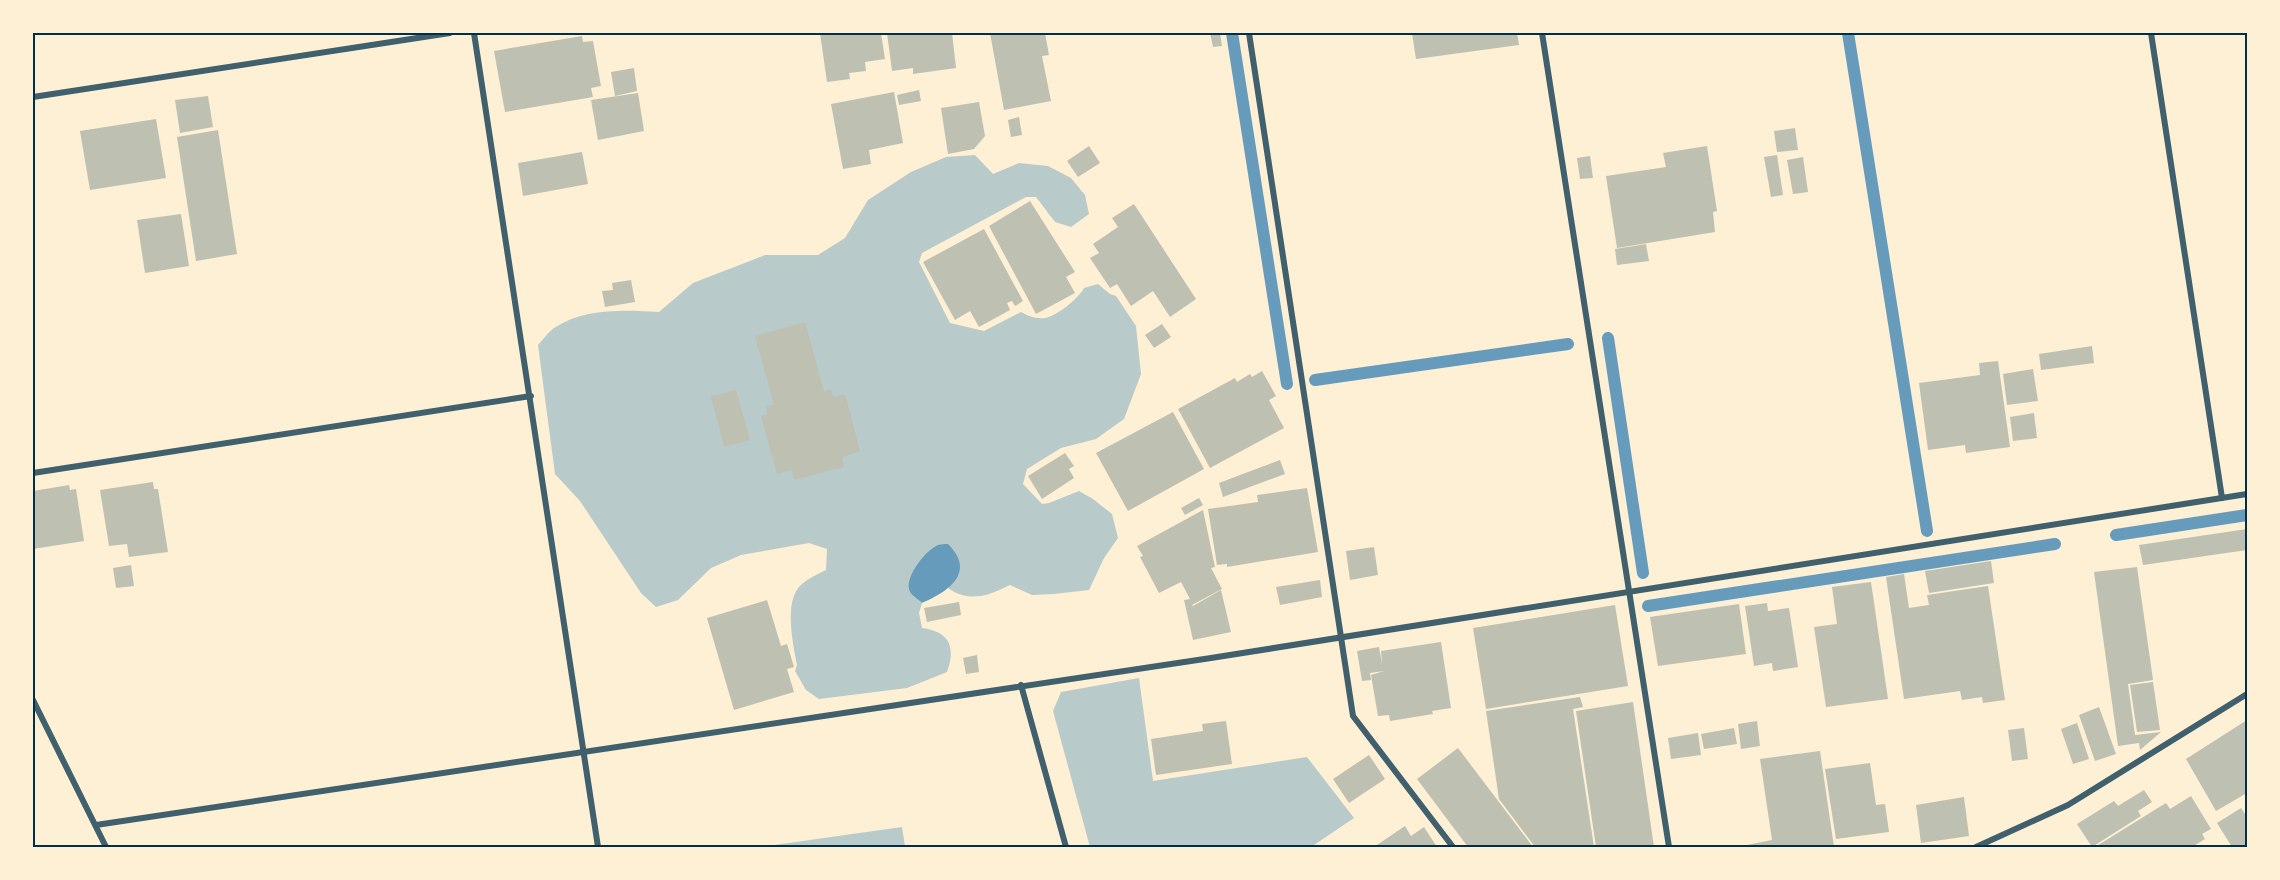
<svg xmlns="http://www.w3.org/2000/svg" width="2280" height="880" font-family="'Space Grotesk',sans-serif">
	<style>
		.green { fill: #b9caca }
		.water { fill: #669bbc }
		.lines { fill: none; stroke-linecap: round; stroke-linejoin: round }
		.stream { stroke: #669bbc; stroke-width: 12 }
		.building { fill: #bec0b2 }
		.minor { stroke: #3f606c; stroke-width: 6 }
		.neatline { fill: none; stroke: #003049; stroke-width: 2 }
	</style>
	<rect width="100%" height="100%" fill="#fdf0d5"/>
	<g class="green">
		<path d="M975,155L993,174L1019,163L1048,166L1071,178L1085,195L1089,214L1071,227L1055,222L1036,197H1026L922,253L919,262L950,323L984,331L1021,312C1028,316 1036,319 1045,318C1057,316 1078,299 1084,288L1098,284L1110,294L1116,296L1136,326L1141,374L1124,419L1096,439L1061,448L1027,469L1023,484L1042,504L1049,503L1079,491L1093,499L1112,514L1118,538L1104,558L1089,590L1054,594L1032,595L1010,585C988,596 969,603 948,588L959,574L913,596L922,603L919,613L922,628C950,632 956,647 947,672L907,688L819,699L806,690L795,671L797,665C793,645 783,599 802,584C809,578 818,574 826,570L827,549L809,543L741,555L711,568L678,600L656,607L641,593L580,501L555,474L538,345C543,340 548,332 554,328C585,308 623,310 659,312L693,283L765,255H818L845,238L868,200L911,172L946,157Z"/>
		<polygon points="1139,678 1153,781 1307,757 1354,818 1311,847 1090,847 1053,711 1061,692"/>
		<polygon points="902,827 905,847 760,847"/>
	</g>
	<path class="water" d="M948,544C976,572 950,591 922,603C918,599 910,595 909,589C906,575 926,550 938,545C941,544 945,544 948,544Z"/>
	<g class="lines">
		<g class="stream">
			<polyline points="1232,33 1287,384"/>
			<polyline points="1848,33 1927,531"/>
			<polyline points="1608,338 1643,573"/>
			<polyline points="1315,380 1568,344"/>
			<polyline points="2116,535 2247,515"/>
			<polyline points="1648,606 2055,544"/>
		</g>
	</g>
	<g class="building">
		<polygon points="820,33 881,33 885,59 865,62 866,71 849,73 850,79 827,82"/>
		<polygon points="887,33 952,33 956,68 913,74 913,68 892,71"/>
		<polygon points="990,33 1045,33 1049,55 1042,56 1051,101 1004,110"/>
		<polygon points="1210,33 1220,33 1222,46 1213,47"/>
		<polygon points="1412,33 1517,33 1519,45 1416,59"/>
		<polygon points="582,36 583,42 593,41 601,86 591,88 593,97 505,112 494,51"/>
		<polygon points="634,68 637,91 615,96 611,72"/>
		<polygon points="919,90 921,101 899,105 897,95"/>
		<polygon points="894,92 903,143 869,150 871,164 843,169 831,104"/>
		<polygon points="638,93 644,131 598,140 591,100"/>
		<polygon points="208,96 213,127 180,133 175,100"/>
		<polygon points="979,102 985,136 974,149 948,154 941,108"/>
		<polygon points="1019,117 1022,135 1011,137 1008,120"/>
		<polygon points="156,119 166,178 90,190 80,131"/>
		<polygon points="1795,128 1798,150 1777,152 1774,131"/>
		<polygon points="218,130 237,254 196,261 177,137"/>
		<polygon points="1089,146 1100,163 1078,177 1067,161"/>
		<polygon points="1707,146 1717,211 1713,212 1715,232 1617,248 1606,176 1666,167 1663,153"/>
		<polygon points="582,152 588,184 523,196 518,163"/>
		<polygon points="1777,155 1783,195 1771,197 1764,157"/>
		<polygon points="1590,156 1593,178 1580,179 1577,158"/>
		<polygon points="1803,157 1808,192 1793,194 1787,160"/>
		<polygon points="1030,201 1075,272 1066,277 1075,293 1036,314 989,226"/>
		<polygon points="1134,204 1196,299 1170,317 1153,291 1131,306 1117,284 1110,288 1090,258 1099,253 1093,244 1118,227 1112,218"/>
		<polygon points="181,214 189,266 145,273 137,220"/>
		<polygon points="984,229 1023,301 1015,306 1012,301 1007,303 1010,310 979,327 970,311 955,320 923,262"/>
		<polygon points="1646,244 1649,261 1617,265 1615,249"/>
		<polygon points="631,280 635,302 605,307 602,291 613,290 612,283"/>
		<polygon points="805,322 824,391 831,389 833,397 845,394 860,451 842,457 844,467 794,480 792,470 777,474 761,416 767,415 766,406 774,405 755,336"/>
		<polygon points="1162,324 1171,337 1154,348 1145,335"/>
		<polygon points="2092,346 2094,363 2041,370 2039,354"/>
		<polygon points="1998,361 2010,447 1966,453 1965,445 1928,450 1919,383 1980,375 1979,363"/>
		<polygon points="2033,369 2038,401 2007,405 2003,374"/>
		<polygon points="1262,371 1276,396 1269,400 1284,428 1210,468 1178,409 1235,378 1237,382 1250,374 1252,377"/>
		<polygon points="736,390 750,440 724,447 711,396"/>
		<polygon points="1173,412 1204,469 1128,511 1096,453"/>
		<polygon points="2034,413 2037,438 2013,441 2010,417"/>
		<polygon points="1065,453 1074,466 1069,469 1074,478 1042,499 1028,476"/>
		<polygon points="1280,460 1285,474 1223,497 1219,483"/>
		<polygon points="153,482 154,489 158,489 168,552 129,557 127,544 109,546 100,490"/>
		<polygon points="69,485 70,490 76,489 84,541 33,549 33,491"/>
		<polygon points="1307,488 1318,552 1227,567 1227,564 1217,565 1208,509 1258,502 1257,495"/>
		<polygon points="1199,498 1203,505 1185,515 1181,508"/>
		<polygon points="1203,510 1215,567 1211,568 1222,589 1192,605 1193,606 1221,590 1231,632 1193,640 1184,600 1190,599 1181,582 1159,593 1140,557 1143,556 1137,546"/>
		<polygon points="2247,529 2247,550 2143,565 2139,545"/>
		<polygon points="1374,547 1378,575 1350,580 1346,551"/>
		<polygon points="1991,561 1994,583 1929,593 1925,571"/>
		<polygon points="131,565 134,586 116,588 113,568"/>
		<polygon points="2137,567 2153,680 2128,684 2135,735 2161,732 2140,750 2139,743 2118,746 2094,572"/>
		<polygon points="1904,574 1909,608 1929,605 1927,595 1988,586 2005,700 1983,703 1982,697 1962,700 1960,691 1904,699 1886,577"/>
		<polygon points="1320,580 1322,597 1280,605 1276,587"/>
		<polygon points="1871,582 1888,699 1826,707 1814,627 1837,624 1832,587"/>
		<polygon points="767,600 781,646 787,644 794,667 787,669 794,692 734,710 707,618"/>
		<polygon points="959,602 961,615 927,622 924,608"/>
		<polygon points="1767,603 1768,611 1789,608 1798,667 1773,671 1772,663 1754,666 1745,606"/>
		<polygon points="1739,604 1746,654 1658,666 1650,617"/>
		<polygon points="1615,605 1628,686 1486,709 1473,628"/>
		<polygon points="1441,642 1451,708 1432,711 1433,714 1390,721 1389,715 1378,716 1371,675 1384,671 1370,673 1371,680 1362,681 1357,651 1379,647 1382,664 1381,651"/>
		<polygon points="977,655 979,672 966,674 963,658"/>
		<polygon points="2153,682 2160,730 2137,732 2130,685"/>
		<polygon points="1580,697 1583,707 1573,709 1594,847 1535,847 1499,799 1486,711"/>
		<polygon points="1633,702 1654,847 1596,847 1576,711"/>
		<polygon points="2099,707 2116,754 2095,761 2079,715"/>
		<polygon points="2247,720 2247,793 2216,811 2186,759"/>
		<polygon points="1226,721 1232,764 1156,775 1151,739 1203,731 1202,724"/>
		<polygon points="1757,721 1760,746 1741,749 1738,724"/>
		<polygon points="2077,723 2089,759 2073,764 2061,729"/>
		<polygon points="1734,728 1737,744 1704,749 1701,734"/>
		<polygon points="2024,728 2028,759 2012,761 2008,730"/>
		<polygon points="1698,733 1701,755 1671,759 1668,738"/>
		<polygon points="1458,748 1533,847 1468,847 1417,779"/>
		<polygon points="1820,751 1834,847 1737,847 1772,840 1760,759"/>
		<polygon points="1369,755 1385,779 1349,803 1333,779"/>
		<polygon points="1870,763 1876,805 1885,804 1889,832 1836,839 1825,769"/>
		<polygon points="2144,790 2152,802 2138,811 2141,816 2092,847 2077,824 2114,801 2118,806"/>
		<polygon points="2191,796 2211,829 2202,834 2205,839 2192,847 2095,847 2166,803 2170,809"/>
		<polygon points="1964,797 1969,836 1921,843 1916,805"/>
		<polygon points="2241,808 2245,814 2247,813 2247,847 2232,847 2217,823"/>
		<polygon points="1405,826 1411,836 1424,827 1437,847 1374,847"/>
	</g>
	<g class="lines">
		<g class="minor">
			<polyline points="474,33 598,847"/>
			<polyline points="1249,33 1353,716 1453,847"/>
			<polyline points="1542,33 1669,847"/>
			<polyline points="2151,33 2222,498"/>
			<polyline points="33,97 450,33"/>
			<polyline points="33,473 531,396"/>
			<polyline points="1021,685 1066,847"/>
			<polyline points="33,700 106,847"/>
			<polyline points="96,825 1211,658 2247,494"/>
			<polyline points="1976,847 2068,805 2247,694"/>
		</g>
	</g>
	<rect width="2280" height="880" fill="none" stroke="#fdf0d5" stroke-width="69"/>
	<rect x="34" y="34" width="2212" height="812" class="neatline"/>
</svg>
